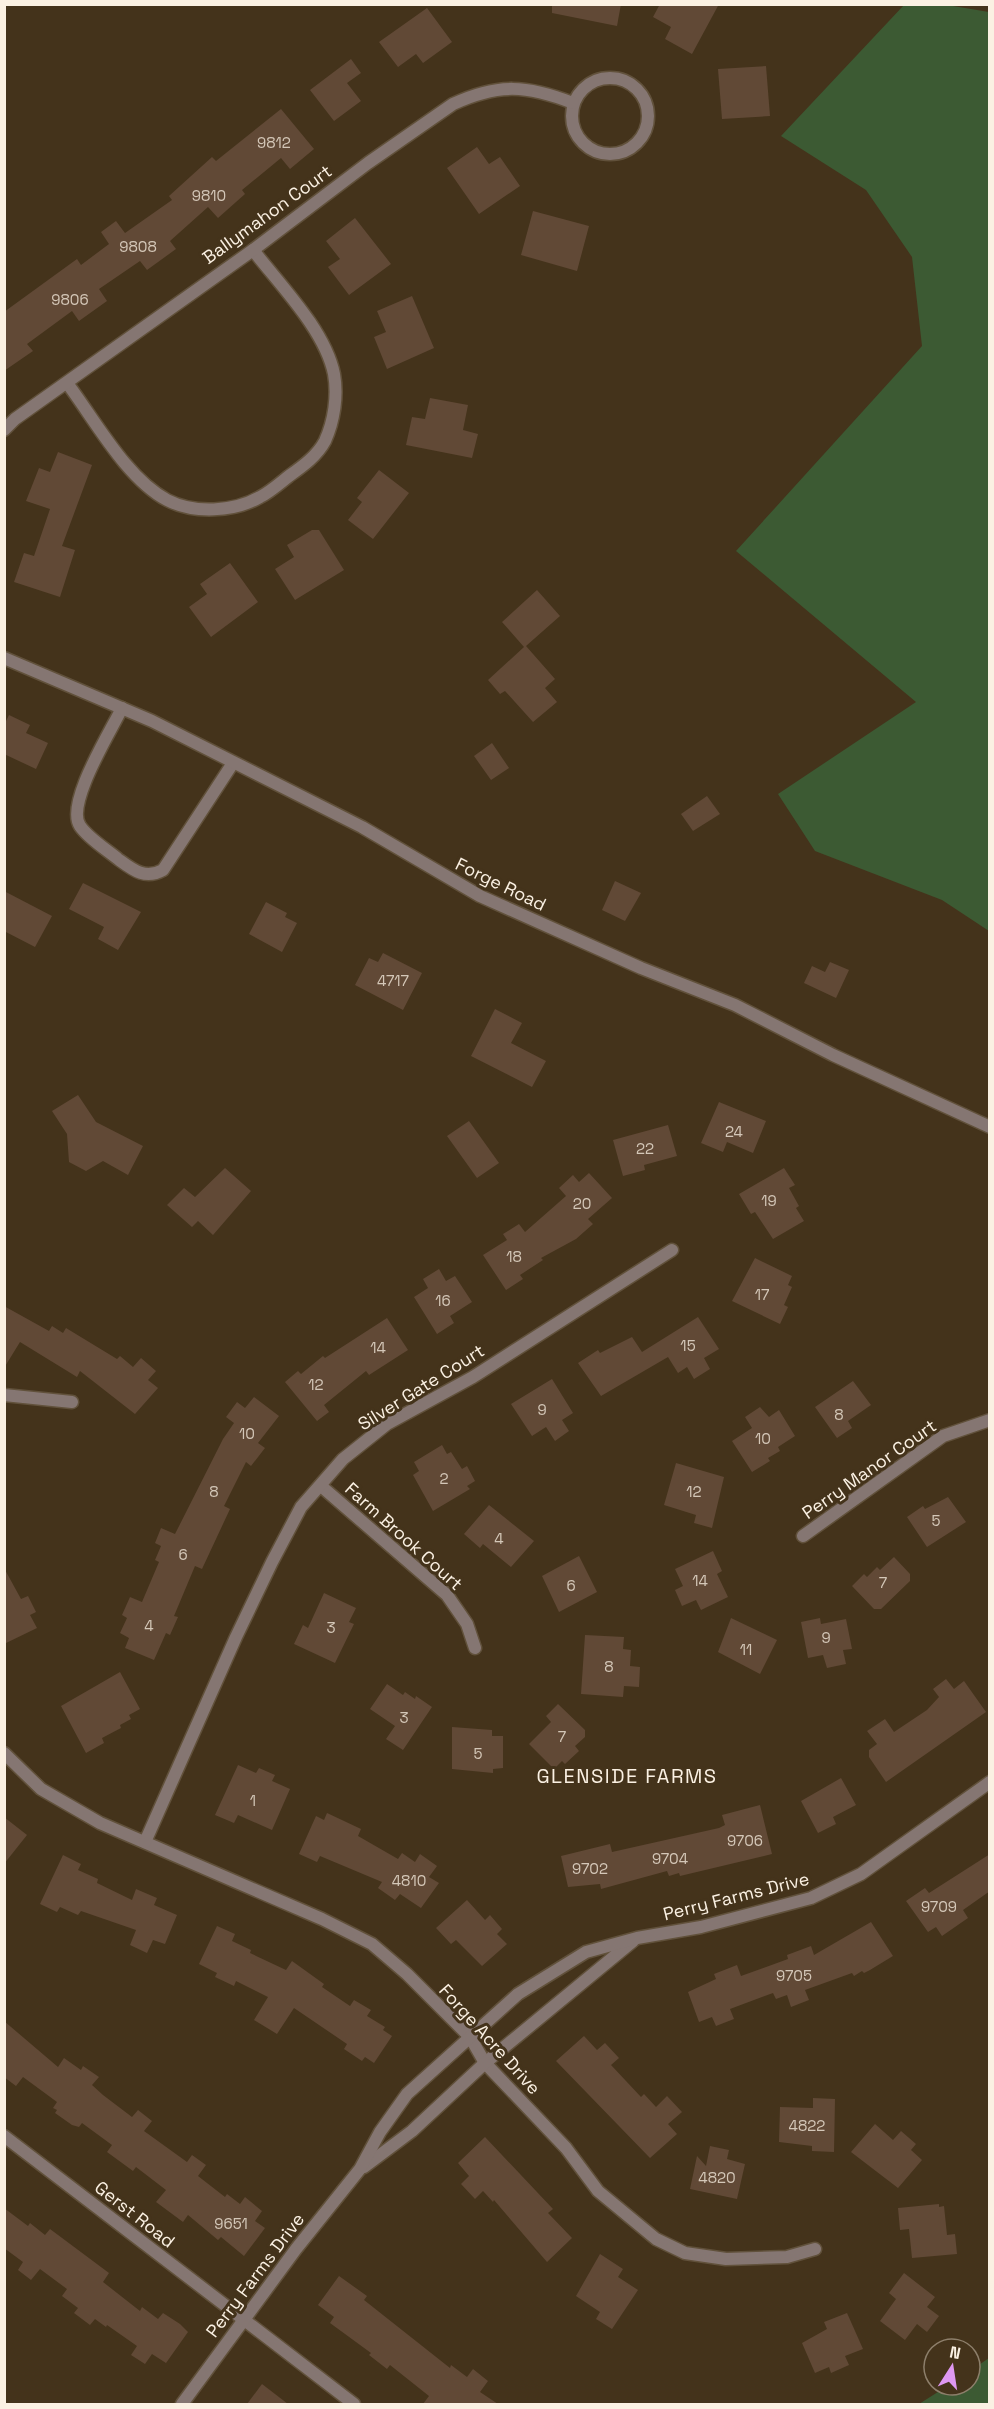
<svg xmlns="http://www.w3.org/2000/svg" width="994" height="2409" font-family="'Space Grotesk',sans-serif">
	<style>
		.green { fill: #3c5a33 }
		.building { fill: #614936 }
		.lines { fill: none; stroke-linecap: round; stroke-linejoin: round }
		.lane-casing { stroke: #61513b; stroke-width: 15 }
		.street-casing { stroke: #61513b; stroke-width: 15 }
		.lane { stroke: #857672; stroke-width: 12 }
		.street { stroke: #857672; stroke-width: 12 }
		.labels { text-anchor: middle; dominant-baseline: central; stroke-width: 6; stroke-linejoin: round; paint-order: stroke }
		.number-label { font-size: 15px; fill: #d4c7b8 }
		.street-label { font-size: 18px; fill: #fbf1e3; stroke: #44331b }
		.neighbourhood-label { font-size: 20px; letter-spacing: 1.5px; fill: #fbf1e3; stroke: #44331b }
	</style>
	<rect width="100%" height="100%" fill="#44331b"/>
	<g class="green">
		<polygon points="904,5 947,5 989,12 989,931 942,900 815,851 778,794 916,702 736,551 922,346 912,257 866,190 781,136"/>
		<polygon points="989,2358 989,2404 919,2404 949,2385 970,2385 970,2371"/>
	</g>
	<g class="building">
		<polygon points="552,4 621,4 617,26 552,13"/>
		<polygon points="660,4 719,4 692,54 665,39 671,27 653,17"/>
		<polygon points="427,8 452,42 423,63 416,54 398,67 379,42"/>
		<polygon points="351,59 361,73 347,83 361,101 334,121 310,90"/>
		<polygon points="766,66 770,116 722,119 718,69"/>
		<polygon points="281,109 314,149 290,169 281,158 242,190 245,194 218,218 208,207 170,241 176,249 147,270 140,261 99,289 107,301 79,321 72,311 27,344 33,351 4,371 4,312 77,259 81,265 109,244 101,232 116,221 125,233 172,200 169,196 212,157 216,161"/>
		<polygon points="477,147 489,164 500,157 520,186 479,214 447,168"/>
		<polygon points="533,211 589,226 577,271 521,255"/>
		<polygon points="355,218 391,264 349,295 328,267 340,259 326,241"/>
		<polygon points="412,296 434,348 387,369 374,337 386,332 377,311"/>
		<polygon points="430,398 468,405 463,430 478,434 472,458 406,445 412,417 425,419"/>
		<polygon points="58,452 92,465 62,546 75,550 60,597 14,582 24,553 34,556 50,509 26,501 39,468 50,472"/>
		<polygon points="379,470 409,493 373,539 348,520 362,502 357,498"/>
		<polygon points="312,530 319,530 344,570 295,600 275,569 294,557 287,545"/>
		<polygon points="230,563 258,602 211,637 189,607 207,594 200,584"/>
		<polygon points="537,590 560,616 526,646 555,679 545,688 557,702 533,722 505,691 500,694 488,680 524,647 502,622"/>
		<polygon points="9,715 30,725 26,733 48,743 36,769 4,754 4,725"/>
		<polygon points="492,743 509,768 491,780 474,756"/>
		<polygon points="707,796 720,814 693,831 681,814"/>
		<polygon points="615,881 641,893 625,921 602,910"/>
		<polygon points="83,883 141,912 118,950 98,939 104,927 69,909"/>
		<polygon points="4,891 52,916 35,947 4,931"/>
		<polygon points="266,902 287,913 285,917 297,923 282,952 249,934"/>
		<polygon points="383,953 422,973 403,1010 355,985 369,958 378,962"/>
		<polygon points="830,962 849,970 836,998 804,983 812,966 825,972"/>
		<polygon points="495,1009 522,1023 511,1043 546,1061 532,1087 471,1056"/>
		<polygon points="78,1095 96,1122 143,1146 128,1175 103,1161 86,1171 69,1162 67,1134 52,1111"/>
		<polygon points="719,1102 766,1121 753,1153 727,1142 723,1152 701,1143"/>
		<polygon points="469,1121 499,1163 477,1178 447,1136"/>
		<polygon points="668,1125 677,1156 644,1165 645,1170 623,1176 613,1140"/>
		<polygon points="225,1168 251,1191 213,1235 198,1221 192,1227 167,1205 184,1188 195,1197"/>
		<polygon points="784,1168 795,1185 789,1188 799,1206 796,1208 804,1221 773,1239 755,1212 751,1214 739,1194"/>
		<polygon points="589,1173 612,1198 588,1219 593,1224 576,1239 541,1258 543,1260 520,1275 523,1279 506,1290 483,1255 507,1240 503,1234 519,1224 525,1232 566,1196 559,1188 573,1175 579,1182"/>
		<polygon points="755,1258 792,1276 788,1285 792,1287 784,1305 788,1307 780,1324 732,1301"/>
		<polygon points="439,1269 446,1281 455,1276 472,1302 450,1316 454,1323 437,1334 414,1297 428,1288 423,1279"/>
		<polygon points="4,1306 49,1331 52,1326 63,1333 66,1328 117,1359 120,1356 133,1367 141,1358 156,1371 148,1380 158,1388 135,1414 80,1371 77,1377 20,1342 4,1368"/>
		<polygon points="698,1317 719,1349 704,1358 710,1369 694,1379 687,1367 678,1373 668,1357 601,1396 578,1363 598,1350 600,1353 632,1337 642,1352"/>
		<polygon points="387,1318 408,1350 369,1375 366,1371 324,1405 329,1412 317,1421 285,1382 298,1371 301,1374 323,1356 325,1358"/>
		<polygon points="552,1379 573,1413 562,1420 569,1431 555,1441 546,1427 532,1436 511,1404"/>
		<polygon points="853,1381 871,1405 848,1421 852,1428 837,1438 815,1407"/>
		<polygon points="254,1397 279,1416 258,1443 265,1448 251,1466 246,1462 224,1506 230,1509 202,1569 195,1566 174,1616 178,1617 170,1635 166,1633 154,1660 125,1648 129,1638 120,1633 127,1618 122,1615 130,1597 142,1602 159,1562 155,1560 161,1546 155,1543 161,1528 175,1534 223,1439 234,1423 226,1417 237,1402 245,1408"/>
		<polygon points="760,1407 769,1417 779,1410 795,1436 778,1447 780,1451 768,1458 770,1461 752,1472 732,1441 752,1428 745,1417"/>
		<polygon points="442,1445 447,1454 451,1452 462,1469 467,1466 475,1481 467,1486 470,1489 433,1511 413,1475 419,1471 414,1462"/>
		<polygon points="676,1463 724,1477 712,1528 694,1523 696,1515 664,1505"/>
		<polygon points="948,1497 966,1522 927,1547 907,1517 923,1506 925,1509"/>
		<polygon points="489,1505 534,1541 511,1567 483,1544 480,1548 464,1534"/>
		<polygon points="713,1551 722,1571 717,1574 728,1597 701,1610 696,1600 682,1606 675,1590 683,1586 675,1569"/>
		<polygon points="579,1556 597,1592 559,1612 542,1576"/>
		<polygon points="894,1557 910,1574 910,1581 881,1609 874,1609 852,1586 864,1574 867,1577 877,1567 880,1570"/>
		<polygon points="4,1568 21,1599 28,1596 36,1612 30,1615 37,1628 4,1644"/>
		<polygon points="324,1593 356,1608 349,1622 354,1624 335,1663 294,1644 303,1625 308,1628"/>
		<polygon points="731,1618 777,1640 760,1674 718,1652"/>
		<polygon points="820,1618 821,1624 846,1619 852,1649 843,1650 846,1664 827,1668 823,1655 808,1658 801,1622"/>
		<polygon points="585,1635 624,1637 623,1649 631,1650 630,1666 640,1667 639,1687 624,1686 623,1697 581,1694"/>
		<polygon points="120,1672 140,1709 129,1715 131,1719 120,1725 121,1728 102,1738 104,1743 86,1753 61,1706"/>
		<polygon points="946,1679 954,1689 964,1681 986,1712 886,1782 869,1757 869,1750 877,1744 867,1731 885,1719 894,1732 927,1710 939,1697 933,1689"/>
		<polygon points="387,1684 403,1695 405,1692 415,1699 416,1696 432,1707 403,1750 386,1739 395,1726 370,1709"/>
		<polygon points="558,1704 585,1730 585,1737 575,1746 579,1751 565,1764 562,1761 554,1769 529,1744 551,1722 546,1716"/>
		<polygon points="452,1727 492,1730 492,1736 503,1736 503,1768 493,1769 493,1773 452,1769"/>
		<polygon points="238,1765 256,1773 259,1768 275,1775 272,1781 290,1789 272,1830 238,1815 234,1823 215,1815"/>
		<polygon points="841,1778 856,1805 833,1817 836,1824 818,1833 801,1801"/>
		<polygon points="760,1805 772,1854 680,1876 679,1873 669,1876 667,1871 601,1889 600,1884 568,1887 561,1856 610,1844 612,1852 719,1828 725,1825 722,1815"/>
		<polygon points="327,1813 361,1829 358,1836 398,1859 402,1853 415,1862 420,1854 437,1866 429,1877 439,1883 421,1908 400,1894 395,1900 378,1888 382,1882 320,1856 317,1862 299,1854 316,1816 324,1820"/>
		<polygon points="4,1817 27,1835 4,1864"/>
		<polygon points="990,1854 990,1891 963,1910 968,1918 942,1936 936,1927 928,1932 906,1901 925,1888 929,1893"/>
		<polygon points="63,1855 81,1864 78,1870 98,1879 97,1883 132,1900 136,1889 157,1898 154,1905 177,1915 165,1944 153,1940 147,1953 130,1945 136,1930 81,1911 78,1915 60,1907 57,1912 40,1904"/>
		<polygon points="467,1900 485,1920 490,1915 502,1929 497,1934 507,1944 482,1966 456,1940 451,1944 436,1928"/>
		<polygon points="871,1922 893,1956 870,1970 864,1973 862,1971 854,1976 852,1973 805,1990 809,2000 791,2007 787,1995 776,1999 773,1993 730,2009 734,2019 716,2026 712,2017 699,2022 688,1992 716,1979 714,1974 737,1965 741,1976 788,1959 787,1955 811,1946 814,1955"/>
		<polygon points="217,1926 235,1934 232,1941 251,1950 250,1953 286,1970 292,1961 324,1984 322,1987 350,2006 354,2000 371,2010 367,2016 385,2027 383,2030 392,2036 374,2063 365,2057 362,2061 344,2049 347,2044 294,2008 277,2034 254,2020 268,1997 236,1981 234,1986 215,1977 217,1973 199,1964"/>
		<polygon points="4,2021 58,2067 64,2058 81,2070 83,2066 99,2077 92,2085 103,2095 132,2117 138,2110 152,2121 144,2131 187,2162 192,2155 206,2165 198,2176 225,2197 227,2194 240,2204 245,2197 262,2211 255,2221 265,2228 244,2256 221,2237 218,2240 188,2215 183,2222 156,2202 166,2190 136,2167 133,2171 107,2152 112,2145 82,2123 79,2127 72,2125 55,2113 57,2110 53,2108 57,2102 23,2077 16,2086 4,2077"/>
		<polygon points="584,2036 597,2050 605,2043 619,2058 611,2065 641,2097 644,2094 656,2107 667,2096 682,2112 668,2124 677,2134 650,2158 556,2061"/>
		<polygon points="813,2098 835,2099 834,2152 812,2151 812,2146 779,2142 780,2107 813,2108"/>
		<polygon points="875,2124 893,2140 901,2131 916,2144 911,2150 922,2160 898,2188 851,2152"/>
		<polygon points="485,2137 553,2209 548,2213 572,2238 547,2262 494,2200 493,2202 483,2191 475,2199 461,2184 469,2176 458,2163"/>
		<polygon points="710,2146 729,2150 727,2159 745,2164 737,2199 690,2189 697,2156 706,2166"/>
		<polygon points="939,2204 939,2207 944,2206 947,2235 955,2234 957,2254 912,2258 909,2229 900,2230 898,2208"/>
		<polygon points="4,2208 28,2226 30,2223 45,2235 50,2229 109,2273 103,2282 140,2311 142,2307 158,2319 163,2313 180,2324 188,2332 166,2363 152,2354 145,2364 131,2355 137,2346 107,2325 106,2327 95,2319 90,2325 74,2313 78,2308 62,2296 67,2289 40,2269 31,2280 18,2270 23,2262 4,2248"/>
		<polygon points="600,2254 623,2269 618,2277 638,2290 612,2329 596,2319 600,2312 576,2296"/>
		<polygon points="904,2273 935,2297 927,2307 939,2316 927,2332 917,2324 905,2340 880,2321 896,2299 889,2293"/>
		<polygon points="339,2276 367,2296 364,2300 450,2368 451,2365 467,2377 473,2369 488,2381 480,2392 498,2404 423,2404 429,2396 390,2365 387,2369 369,2355 371,2353 330,2323 334,2317 318,2305"/>
		<polygon points="847,2313 863,2349 845,2356 849,2365 831,2373 829,2367 815,2373 802,2343 827,2329 824,2322"/>
		<polygon points="262,2384 288,2404 247,2404"/>
	</g>
	<g class="lines">
		<defs>
			<g id="lane">
				<path d="M122,708C111,731 65,804 80,826C89,839 106,849 118,859C133,870 145,880 163,870L233,763"/>
				<polyline points="4,1395 72,1402"/>
			</g>
			<g id="street">
				<circle cx="610" cy="116" r="38"/>
				<path d="M67,383C95,420 126,478 167,500C194,514 234,512 260,497C270,492 280,483 289,476C303,466 317,456 325,441C334,421 338,396 334,374C325,330 280,285 253,250"/>
				<path d="M4,430L15,419L253,250L368,163L453,104C498,83 527,85 573,103"/>
				<polyline points="4,658 152,721 362,827 480,896 641,968 735,1005 833,1055 990,1127"/>
				<polyline points="321,1486 447,1595 467,1624 475,1648"/>
				<polyline points="803,1536 943,1436 990,1420"/>
				<polyline points="4,1753 41,1789 100,1823 322,1919 372,1944 407,1974 470,2037 485,2063 566,2148 598,2191 656,2239 685,2253 726,2259 787,2257 815,2249"/>
				<polyline points="145,1842 236,1637 272,1562 301,1507 343,1459 387,1424 473,1377 672,1250"/>
				<polyline points="4,2136 354,2404"/>
				<polyline points="364,2167 412,2131 485,2063 633,1941"/>
				<polyline points="182,2404 296,2249 360,2169 380,2132 407,2094 518,1994 586,1952 637,1938 701,1927 811,1898 861,1874 990,1782"/>
			</g>
		</defs>
		<use href="#lane" class="lane-casing"/>
		<use href="#street" class="street-casing"/>
		<use href="#lane" class="lane"/>
		<use href="#street" class="street"/>
	</g>
	<g class="labels">
		<g class="number-label">
			<text x="274" y="142">9812</text>
			<text x="209" y="195">9810</text>
			<text x="138" y="246">9808</text>
			<text x="70" y="299">9806</text>
			<text x="393" y="980">4717</text>
			<text x="734" y="1131">24</text>
			<text x="645" y="1148">22</text>
			<text x="769" y="1200">19</text>
			<text x="582" y="1203">20</text>
			<text x="514" y="1256">18</text>
			<text x="762" y="1294">17</text>
			<text x="443" y="1300">16</text>
			<text x="688" y="1345">15</text>
			<text x="378" y="1347">14</text>
			<text x="316" y="1384">12</text>
			<text x="542" y="1409">9</text>
			<text x="839" y="1414">8</text>
			<text x="247" y="1433">10</text>
			<text x="763" y="1438">10</text>
			<text x="444" y="1478">2</text>
			<text x="214" y="1491">8</text>
			<text x="694" y="1491">12</text>
			<text x="936" y="1520">5</text>
			<text x="499" y="1538">4</text>
			<text x="183" y="1554">6</text>
			<text x="700" y="1580">14</text>
			<text x="883" y="1582">7</text>
			<text x="571" y="1585">6</text>
			<text x="149" y="1625">4</text>
			<text x="331" y="1627">3</text>
			<text x="826" y="1637">9</text>
			<text x="746" y="1649">11</text>
			<text x="609" y="1666">8</text>
			<text x="404" y="1717">3</text>
			<text x="562" y="1736">7</text>
			<text x="478" y="1753">5</text>
			<text x="253" y="1800">1</text>
			<text x="745" y="1840">9706</text>
			<text x="670" y="1858">9704</text>
			<text x="590" y="1868">9702</text>
			<text x="409" y="1880">4810</text>
			<text x="939" y="1906">9709</text>
			<text x="794" y="1975">9705</text>
			<text x="807" y="2125">4822</text>
			<text x="717" y="2177">4820</text>
			<text x="231" y="2223">9651</text>
		</g>
		<g class="street-label">
			<text transform="translate(267 214) rotate(-36)">Ballymahon Court</text>
			<text transform="translate(501 884) rotate(26)">Forge Road</text>
			<text transform="translate(421 1387) rotate(-32)">Silver Gate Court</text>
			<text transform="translate(869 1469) rotate(-35)">Perry Manor Court</text>
			<text transform="translate(404 1536) rotate(42)">Farm Brook Court</text>
			<text transform="translate(736 1896) rotate(-14)">Perry Farms Drive</text>
			<text transform="translate(490 2039) rotate(48)">Forge Acre Drive</text>
			<text transform="translate(135 2214) rotate(38)">Gerst Road</text>
			<text transform="translate(255 2275) rotate(-53)">Perry Farms Drive</text>
		</g>
		<g class="neighbourhood-label">
			<text x="627" y="1776">GLENSIDE FARMS</text>
		</g>
	</g>
	<rect width="994" height="2409" fill="none" stroke="#fbf1e3" stroke-width="12"/>
	<g transform="translate(952 2367) rotate(12)"><circle r="28" fill="#44331b" stroke="#8d7f6b" stroke-width="1.5"/>
	<path d="M0-4.5L10 22L0 15L-10 22Z" fill="#de98f2"/>
	<text y="-9" font-size="16" font-weight="bold" text-anchor="middle" fill="#fbf1e3">N</text>
	</g>
</svg>
